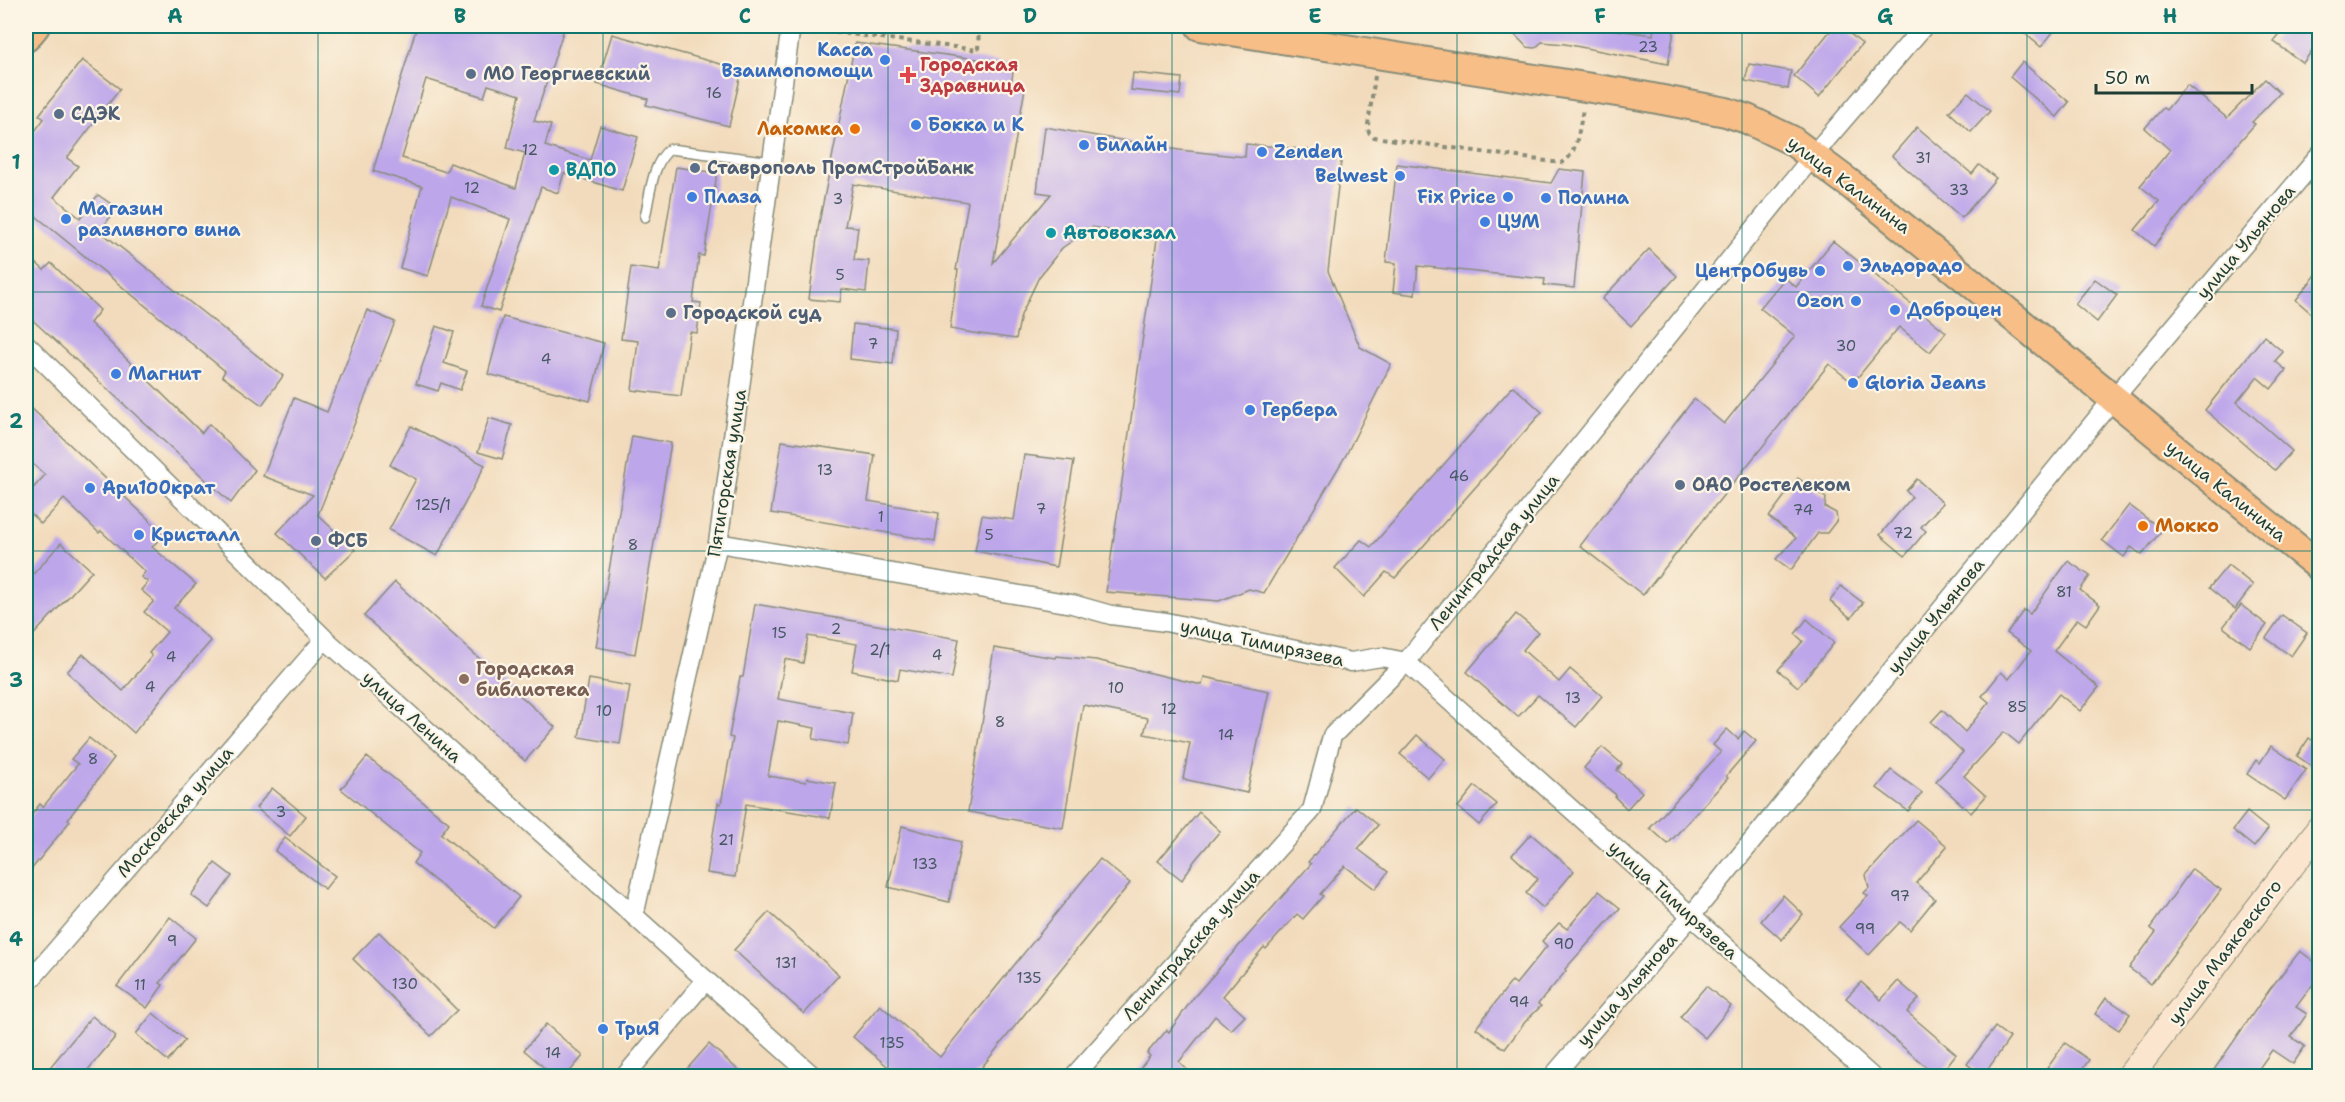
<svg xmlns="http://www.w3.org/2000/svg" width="2345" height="1102" font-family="'Shantell Sans',sans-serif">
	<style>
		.building { fill: #bda6ea; fill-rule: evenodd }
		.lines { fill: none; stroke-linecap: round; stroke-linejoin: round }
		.lane-casing { stroke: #888c78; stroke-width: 12 }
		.street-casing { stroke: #888c78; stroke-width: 21 }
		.secondary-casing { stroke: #888c78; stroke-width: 28 }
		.primary-casing { stroke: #888c78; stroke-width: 32 }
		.path { stroke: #888c78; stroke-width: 4; stroke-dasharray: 4.5 4.5; stroke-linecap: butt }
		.lane { stroke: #fff; stroke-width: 9 }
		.street { stroke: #fff; stroke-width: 18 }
		.secondary { stroke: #fce5cf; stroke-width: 26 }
		.primary { stroke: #f7be88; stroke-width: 28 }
		.grid { fill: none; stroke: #0f766e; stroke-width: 1.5; stroke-opacity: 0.55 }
		.shop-dot { fill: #3f7fe0; stroke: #fcf5e5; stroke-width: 2 }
		.service-dot { fill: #5c6f8a; stroke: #fcf5e5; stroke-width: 2 }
		.health-dot { fill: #e0444e; stroke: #fcf5e5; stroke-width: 2 }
		.food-dot { fill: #e8710a; stroke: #fcf5e5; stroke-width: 2 }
		.culture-dot { fill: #0f9aa8; stroke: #fcf5e5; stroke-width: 2 }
		.education-dot { fill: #8d6e63; stroke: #fcf5e5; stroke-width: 2 }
		.labels { text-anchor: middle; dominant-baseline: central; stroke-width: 4.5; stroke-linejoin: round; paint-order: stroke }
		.number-label { font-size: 15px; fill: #465762 }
		.shop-label { font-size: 18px; font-weight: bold; fill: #366cbe; stroke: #fcf5e5; text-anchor: start }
		.health-label { font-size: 18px; font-weight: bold; fill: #be3a42; stroke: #fcf5e5; text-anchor: start }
		.service-label { font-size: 18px; font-weight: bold; fill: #4e5e75; stroke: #fcf5e5; text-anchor: start }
		.food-label { font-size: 18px; font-weight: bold; fill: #c56008; stroke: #fcf5e5; text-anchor: end }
		.culture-label { font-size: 18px; font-weight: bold; fill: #0d838f; stroke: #fcf5e5; text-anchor: start }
		.street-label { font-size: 18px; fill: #1f3d34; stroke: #fcf5e5 }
		.education-label { font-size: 18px; font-weight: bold; fill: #785e54; stroke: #fcf5e5; text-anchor: start }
		.neatline { fill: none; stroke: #0f766e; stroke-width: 2 }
		.grid-label { font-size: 20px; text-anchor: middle; font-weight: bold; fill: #0f766e }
	</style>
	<rect width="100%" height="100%" fill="#fcf5e5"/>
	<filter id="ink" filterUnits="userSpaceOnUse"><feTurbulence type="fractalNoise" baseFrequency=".0167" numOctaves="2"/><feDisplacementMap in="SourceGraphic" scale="12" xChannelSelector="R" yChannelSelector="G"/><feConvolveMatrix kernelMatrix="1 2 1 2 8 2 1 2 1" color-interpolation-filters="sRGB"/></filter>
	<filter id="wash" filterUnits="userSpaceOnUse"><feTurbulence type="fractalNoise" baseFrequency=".008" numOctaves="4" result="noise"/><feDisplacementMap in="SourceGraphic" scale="24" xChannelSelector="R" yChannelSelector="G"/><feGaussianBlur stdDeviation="1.35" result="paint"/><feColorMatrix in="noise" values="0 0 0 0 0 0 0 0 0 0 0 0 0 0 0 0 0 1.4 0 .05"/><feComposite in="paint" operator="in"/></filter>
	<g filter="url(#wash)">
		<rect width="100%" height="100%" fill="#f2dbbc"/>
		<g id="blocks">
			<g class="building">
				<path d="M417,26H565L534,121L551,125L545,146L590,160L600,126L638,137L622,191L564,173L558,193L541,187L499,312L481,306L510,219L451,197L428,276L400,268L422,186L373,171ZM426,79L484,97L488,85L520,95L507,148L525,153L516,188L450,163L446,172L402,158Z"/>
				<polygon points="1506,26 1587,26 1653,35 1654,26 1675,26 1668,64 1565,44 1542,42 1535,48 1527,47"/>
				<polygon points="1834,26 1841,26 1862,44 1819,97 1794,76"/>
				<polygon points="2016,26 2058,26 2041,47"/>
				<polygon points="2285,26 2319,26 2319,41 2303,63 2273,41"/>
				<polygon points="612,34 742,70 729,126 646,105 648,99 597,84"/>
				<polygon points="855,43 1014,64 1011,87 1025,89 993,263 1051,194 1037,192 1045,127 1179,150 1245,157 1246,144 1342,153 1328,271 1360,347 1391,364 1346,455 1264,593 1249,589 1219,601 1106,592 1157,239 1092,227 1062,248 1039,277 1021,315 1016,339 973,333 950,329 958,270 956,270 968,202 853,184 845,226 858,227 854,260 869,261 866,292 842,289 840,302 809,299 819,223"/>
				<polygon points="82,60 120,89 67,158 78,166 54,197 80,218 98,195 117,208 100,231 283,376 262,405 222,376 225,371 26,208 26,143 44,119 39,115"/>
				<polygon points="2022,62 2069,102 2057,117 2010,77"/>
				<polygon points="1749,64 1791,71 1788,89 1745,81"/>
				<polygon points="1133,73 1182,78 1180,95 1131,90"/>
				<polygon points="2265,79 2280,93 2252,122 2255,124 2204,182 2205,183 2154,246 2135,230 2159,201 2140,186 2170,150 2145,128 2163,108 2166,110 2187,85 2227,118"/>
				<polygon points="1968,92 1990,111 1971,132 1949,112"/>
				<polygon points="1917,127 1972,174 1979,165 1996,178 1962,218 1892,156"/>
				<polygon points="1397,164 1551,183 1559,169 1585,172 1574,288 1544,285 1545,279 1418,266 1415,295 1393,292 1396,263 1386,262"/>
				<polygon points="676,167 717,173 704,256 699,255 693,302 701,303 697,333 690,332 681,396 632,390 638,341 621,339 631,267 659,271"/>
				<polygon points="1833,241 1946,332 1930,352 1899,327 1853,383 1829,364 1643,595 1580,546 1694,399 1724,424 1795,336 1760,308 1785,278 1796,287"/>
				<polygon points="1649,249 1677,276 1631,326 1602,299"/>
				<polygon points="26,254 44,270 51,263 100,310 90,323 202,433 209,424 255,470 231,503 26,314"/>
				<polygon points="2319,271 2319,320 2296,300"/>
				<polygon points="2095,279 2117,295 2097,322 2075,304"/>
				<polygon points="367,310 395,322 318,515 355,550 325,578 277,533 313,495 263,476 294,398 327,412"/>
				<polygon points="503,317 604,343 590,401 488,374"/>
				<polygon points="853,324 896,329 893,364 850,359"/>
				<polygon points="436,326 454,332 444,363 467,371 460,390 441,383 438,391 416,384"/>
				<polygon points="2264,336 2283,352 2275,361 2286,370 2271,389 2257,377 2237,402 2292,451 2275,470 2205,410"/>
				<polygon points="1513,386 1542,412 1395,578 1386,572 1364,597 1335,568 1361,540 1371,547"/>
				<polygon points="26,403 164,534 152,547 196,584 174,608 211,641 172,685 134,733 67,672 83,654 123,691 152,656 149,653 167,632 144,612 154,601 141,590 148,582 141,577 145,572 101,531 99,533 64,499 41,524 26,509 26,496 45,475 26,458"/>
				<polygon points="489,418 512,425 502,459 478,452"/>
				<polygon points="411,426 485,465 437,556 389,530 416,479 390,465"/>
				<polygon points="632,436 671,443 635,654 596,647"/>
				<polygon points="782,441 875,455 868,501 939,513 935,541 771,513"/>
				<polygon points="1024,455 1074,461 1056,567 975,551 982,515 1014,520"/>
				<polygon points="1798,478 1826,498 1825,507 1836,513 1837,520 1827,533 1818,533 1791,570 1776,559 1796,538 1769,517"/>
				<polygon points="1917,479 1943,503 1921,527 1926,531 1905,556 1880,535 1912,497 1906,491"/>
				<polygon points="2129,505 2162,530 2142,555 2131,547 2124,557 2102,540"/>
				<polygon points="61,543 92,571 26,643 26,582"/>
				<polygon points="2068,561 2090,576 2080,590 2100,605 2086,625 2077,619 2054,651 2099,687 2080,711 2059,694 2019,744 2004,732 1964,776 1986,796 1971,813 1936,781 1963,752 1931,722 1942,710 1965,732 1989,702 1982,696 2001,672 2009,679 2031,651 2007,633 2024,610 2030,614"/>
				<polygon points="2228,565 2253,585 2235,609 2209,588"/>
				<polygon points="395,582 555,727 525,761 364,616"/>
				<polygon points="1841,586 1863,603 1851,618 1830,601"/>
				<polygon points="755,604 959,639 952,678 900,669 898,680 852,671 857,644 808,636 803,663 785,659 778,699 853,713 848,745 813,739 815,728 778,721 768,776 806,782 807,778 836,783 830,818 746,804 735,877 707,873 718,803 721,804 733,738 729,737 740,677 743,677"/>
				<polygon points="2241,605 2267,625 2250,647 2223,627"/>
				<polygon points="1516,614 1538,632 1523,650 1559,682 1570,669 1602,696 1576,727 1538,695 1518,717 1467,672"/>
				<polygon points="2282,615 2307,633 2291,656 2266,638"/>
				<polygon points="1807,619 1834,643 1798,687 1778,670 1803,641 1795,634"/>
				<polygon points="994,648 1055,658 1056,656 1096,660 1202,685 1204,677 1269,691 1247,793 1183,779 1190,743 1144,734 1148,718 1083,705 1063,828 968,812"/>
				<polygon points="589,679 630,686 620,744 579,737"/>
				<polygon points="1727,729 1738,739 1744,731 1756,741 1726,776 1728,778 1668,844 1650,828 1721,752 1713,745"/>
				<polygon points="1417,735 1445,759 1428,778 1400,754"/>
				<polygon points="89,738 114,758 68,819 70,821 26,876 26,822 40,804 43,807 78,764 71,759"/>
				<polygon points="2309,738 2319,745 2319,771 2297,756"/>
				<polygon points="2271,746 2306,770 2285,800 2247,774 2256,760 2260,763"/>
				<polygon points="1602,747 1622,764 1617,770 1642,792 1627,809 1615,797 1616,795 1584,768"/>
				<polygon points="367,757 449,823 441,834 519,897 494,928 413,863 420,853 341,789"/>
				<polygon points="1891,770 1922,793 1908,811 1877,788"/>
				<polygon points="1475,786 1497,804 1479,825 1458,807"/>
				<polygon points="272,788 306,816 290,836 256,808"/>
				<polygon points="1356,807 1378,825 1358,849 1388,872 1375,889 1345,866 1320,894 1323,896 1303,919 1297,914 1266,949 1264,947 1223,996 1245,1016 1231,1030 1215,1016 1179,1062 1195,1077 1133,1077 1150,1056 1147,1053 1167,1030 1169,1032 1194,997 1311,864 1308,862"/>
				<polygon points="1199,812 1220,831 1195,860 1182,880 1158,861"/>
				<polygon points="2247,812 2268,829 2254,847 2233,830"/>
				<polygon points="1916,820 1947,846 1916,883 1935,899 1910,930 1900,922 1869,955 1839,927 1868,896 1864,893 1869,888 1866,875"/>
				<polygon points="902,826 961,842 949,902 888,887"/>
				<polygon points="1531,834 1574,871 1543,908 1526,893 1538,879 1512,855"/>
				<polygon points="285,838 335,876 325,889 275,851"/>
				<polygon points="1100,859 1130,883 974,1077 900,1077 853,1037 880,1005 940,1057"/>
				<polygon points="215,863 232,876 209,908 191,895"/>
				<polygon points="2192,869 2221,890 2151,984 2129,968 2156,932 2150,928"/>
				<polygon points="1599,891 1620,908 1565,969 1566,971 1538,1004 1541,1006 1525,1022 1505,1049 1476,1028 1512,981 1516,984 1547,946 1542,941 1559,923 1567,929"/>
				<polygon points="1783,895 1803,914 1782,940 1761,921"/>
				<polygon points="769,912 839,975 804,1014 734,950"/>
				<polygon points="170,917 196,938 160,983 163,985 147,1008 117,986"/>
				<polygon points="379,932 457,1010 431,1036 353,959"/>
				<polygon points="2300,951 2319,965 2319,976 2296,1007 2307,1014 2291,1037 2305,1046 2293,1064 2272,1050 2253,1077 2209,1077 2270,989"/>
				<polygon points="1898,981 1919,999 1907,1012 1956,1054 1938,1077 1846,998 1861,982 1881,1000"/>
				<polygon points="1706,986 1731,1006 1705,1038 1680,1017"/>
				<polygon points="2106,998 2130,1014 2119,1030 2095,1014"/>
				<polygon points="153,1013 185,1040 168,1061 136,1034"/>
				<polygon points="92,1016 116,1036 82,1077 42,1077"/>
				<polygon points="546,1024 583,1056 565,1077 555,1077 524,1050"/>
				<polygon points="1995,1027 2010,1038 1983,1076 1967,1064"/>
				<polygon points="2065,1043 2089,1060 2077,1077 2041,1077"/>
				<polygon points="709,1044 746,1077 680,1077"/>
			</g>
		</g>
	</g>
	<g filter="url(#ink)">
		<use href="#blocks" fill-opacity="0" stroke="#888c78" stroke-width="1.5"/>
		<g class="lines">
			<defs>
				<path id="lane" d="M645,217C650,196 652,162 670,149L772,162"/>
				<g id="street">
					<polyline points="26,344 325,639 813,1076"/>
					<polyline points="718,543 1072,604 1111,615 1166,622 1351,662 1381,657 1406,662 1871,1076"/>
					<polyline points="634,916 718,543 791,26"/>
					<polyline points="26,985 325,639"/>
					<polyline points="625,1076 706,980"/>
					<polyline points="1074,1076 1312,810 1332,736 1406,662 1825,141 1924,26"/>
					<polyline points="1553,1076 1691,916 2113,399 2320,155"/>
				</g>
				<polyline id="secondary" points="2130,1076 2320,828"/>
				<g id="primary">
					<polyline points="1200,26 1642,96 1726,112 1747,119 1791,140 1854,187 2320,567"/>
					<polyline points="26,37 35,26"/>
				</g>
			</defs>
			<use href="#lane" class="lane-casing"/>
			<use href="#street" class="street-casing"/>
			<use href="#secondary" class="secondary-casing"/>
			<use href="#primary" class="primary-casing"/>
			<g class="path">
				<polyline points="809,29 978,50 979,26"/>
				<path d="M1375,76L1368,125L1369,133L1374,137L1561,163C1578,156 1579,127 1583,110"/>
			</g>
			<use href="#lane" class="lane"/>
			<use href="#street" class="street"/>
			<use href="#secondary" class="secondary"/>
			<use href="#primary" class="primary"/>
		</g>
	</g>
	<path class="grid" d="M318,26V1076M603,26V1076M888,26V1076M1172,26V1076M1457,26V1076M1742,26V1076M2027,26V1076M26,292H2320M26,551H2320M26,810H2320"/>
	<g class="shop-dot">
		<circle cx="885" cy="60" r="6"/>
		<circle cx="916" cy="125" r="6"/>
		<circle cx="1084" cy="145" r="6"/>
		<circle cx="1262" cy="152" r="6"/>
		<circle cx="1400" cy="176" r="6"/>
		<circle cx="692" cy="197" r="6"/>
		<circle cx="1508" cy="197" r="6"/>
		<circle cx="1546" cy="198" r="6"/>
		<circle cx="66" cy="219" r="6"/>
		<circle cx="1485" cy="222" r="6"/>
		<circle cx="1848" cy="266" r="6"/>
		<circle cx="1820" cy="271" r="6"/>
		<circle cx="1856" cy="301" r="6"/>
		<circle cx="1895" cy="310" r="6"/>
		<circle cx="116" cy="374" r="6"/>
		<circle cx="1853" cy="383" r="6"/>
		<circle cx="1250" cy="410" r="6"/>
		<circle cx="90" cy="488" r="6"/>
		<circle cx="139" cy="535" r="6"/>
		<circle cx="603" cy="1029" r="6"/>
	</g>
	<g class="service-dot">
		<circle cx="471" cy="74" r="6"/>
		<circle cx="59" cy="114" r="6"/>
		<circle cx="695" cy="168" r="6"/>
		<circle cx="671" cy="313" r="6"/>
		<circle cx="1680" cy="485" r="6"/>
		<circle cx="316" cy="541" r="6"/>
	</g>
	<path class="health-dot" d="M905 66h6v6h6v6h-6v6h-6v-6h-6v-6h6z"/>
	<g class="food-dot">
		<circle cx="855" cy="129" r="6"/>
		<circle cx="2143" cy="526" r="6"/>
	</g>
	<g class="culture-dot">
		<circle cx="554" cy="170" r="6"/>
		<circle cx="1051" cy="233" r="6"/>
	</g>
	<circle class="education-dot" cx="464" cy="679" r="6"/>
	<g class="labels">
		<g class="number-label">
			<text x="1648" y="47">23</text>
			<text x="714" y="93">16</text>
			<text x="530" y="150">12</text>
			<text x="1923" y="158">31</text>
			<text x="472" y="188">12</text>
			<text x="1959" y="190">33</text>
			<text x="838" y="199">3</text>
			<text x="840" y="275">5</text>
			<text x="873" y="344">7</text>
			<text x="1846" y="346">30</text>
			<text x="546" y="359">4</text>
			<text x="825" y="470">13</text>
			<text x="1459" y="476">46</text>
			<text x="433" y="505">125/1</text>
			<text x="1041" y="509">7</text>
			<text x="1803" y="510">74</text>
			<text x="881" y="517">1</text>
			<text x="1903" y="533">72</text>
			<text x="989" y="535">5</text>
			<text x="633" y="545">8</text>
			<text x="2064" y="592">81</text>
			<text x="836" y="629">2</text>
			<text x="779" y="633">15</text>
			<text x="880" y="650">2/1</text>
			<text x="937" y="655">4</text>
			<text x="171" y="657">4</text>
			<text x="150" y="687">4</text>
			<text x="1116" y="688">10</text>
			<text x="1573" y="698">13</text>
			<text x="2017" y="707">85</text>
			<text x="1169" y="709">12</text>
			<text x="604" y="711">10</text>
			<text x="1000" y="722">8</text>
			<text x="1226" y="735">14</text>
			<text x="93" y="759">8</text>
			<text x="281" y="812">3</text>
			<text x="726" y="840">21</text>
			<text x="925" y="864">133</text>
			<text x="1900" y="896">97</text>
			<text x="1865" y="929">99</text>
			<text x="172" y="941">9</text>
			<text x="1564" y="944">90</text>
			<text x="786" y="963">131</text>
			<text x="1029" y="978">135</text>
			<text x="405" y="984">130</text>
			<text x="140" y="985">11</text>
			<text x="1519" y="1002">94</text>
			<text x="892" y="1043">135</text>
			<text x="553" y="1053">14</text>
		</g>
		<g class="shop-label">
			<text x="873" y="50" text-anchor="end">Касса<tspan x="873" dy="21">Взаимопомощи</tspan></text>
			<text x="928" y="125">Бокка и К</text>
			<text x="1096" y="145">Билайн</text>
			<text x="1274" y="152">Zenden</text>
			<text x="1388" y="176" text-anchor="end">Belwest</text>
			<text x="704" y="197">Плаза</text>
			<text x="1496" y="197" text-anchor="end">Fix Price</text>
			<text x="1558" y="198">Полина</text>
			<text x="78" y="209">Магазин<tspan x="78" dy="21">разливного вина</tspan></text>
			<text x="1497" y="222">ЦУМ</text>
			<text x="1860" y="266">Эльдорадо</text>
			<text x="1808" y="271" text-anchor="end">ЦентрОбувь</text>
			<text x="1844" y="301" text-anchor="end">Ozon</text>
			<text x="1907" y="310">Доброцен</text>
			<text x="128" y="374">Магнит</text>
			<text x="1865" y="383">Gloria Jeans</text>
			<text x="1262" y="410">Гербера</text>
			<text x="102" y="488">Ари100крат</text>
			<text x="151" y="535">Кристалл</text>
			<text x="615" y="1029">ТриЯ</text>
		</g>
		<g class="health-label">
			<text x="920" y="65">Городская<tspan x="920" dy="21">Здравница</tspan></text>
		</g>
		<g class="service-label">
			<text x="483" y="74">МО Георгиевский</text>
			<text x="71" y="114">СДЭК</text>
			<text x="707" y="168">Ставрополь ПромСтройБанк</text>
			<text x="683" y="313">Городской суд</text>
			<text x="1692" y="485">ОАО Ростелеком</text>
			<text x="328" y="541">ФСБ</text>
		</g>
		<g class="food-label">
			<text x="843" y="129">Лакомка</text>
			<text x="2155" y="526" text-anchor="start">Мокко</text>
		</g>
		<g class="culture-label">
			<text x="566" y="170">ВДПО</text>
			<text x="1063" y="233">Автовокзал</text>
		</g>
		<g class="street-label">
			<text transform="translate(1849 185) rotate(37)">улица Калинина</text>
			<text transform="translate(2246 242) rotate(-50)">улица Ульянова</text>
			<text transform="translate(727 473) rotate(-81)">Пятигорская улица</text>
			<text transform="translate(2226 491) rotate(39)">улица Калинина</text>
			<text transform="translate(1494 552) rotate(-51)">Ленинградская улица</text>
			<text transform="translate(1936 616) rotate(-51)">улица Ульянова</text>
			<text transform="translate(1262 643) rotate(12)">улица Тимирязева</text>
			<text transform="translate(412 717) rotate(42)">улица Ленина</text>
			<text transform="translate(175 812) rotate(-49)">Московская улица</text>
			<text transform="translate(1673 900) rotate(42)">улица Тимирязева</text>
			<text transform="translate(1191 945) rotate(-48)">Ленинградская улица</text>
			<text transform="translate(2225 952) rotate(-53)">улица Маяковского</text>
			<text transform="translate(1627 990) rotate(-49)">улица Ульянова</text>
		</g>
		<g class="education-label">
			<text x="476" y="669">Городская<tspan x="476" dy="21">библиотека</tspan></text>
		</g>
	</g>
	<rect width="2345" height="1102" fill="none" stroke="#fcf5e5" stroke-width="66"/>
	<path d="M2096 84v9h156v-9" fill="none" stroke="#1f3d34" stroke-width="3"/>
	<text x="2105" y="84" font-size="18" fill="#1f3d34" stroke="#fcf5e5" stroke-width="4.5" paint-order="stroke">50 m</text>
	<rect x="33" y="33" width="2279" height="1036" class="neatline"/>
	<g class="grid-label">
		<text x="175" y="23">A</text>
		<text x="460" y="23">B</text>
		<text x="745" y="23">C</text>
		<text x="1030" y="23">D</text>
		<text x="1315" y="23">E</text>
		<text x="1600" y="23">F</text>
		<text x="1885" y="23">G</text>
		<text x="2170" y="23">H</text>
		<text x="16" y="169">1</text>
		<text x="16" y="428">2</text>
		<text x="16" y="687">3</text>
		<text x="16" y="946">4</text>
	</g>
</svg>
